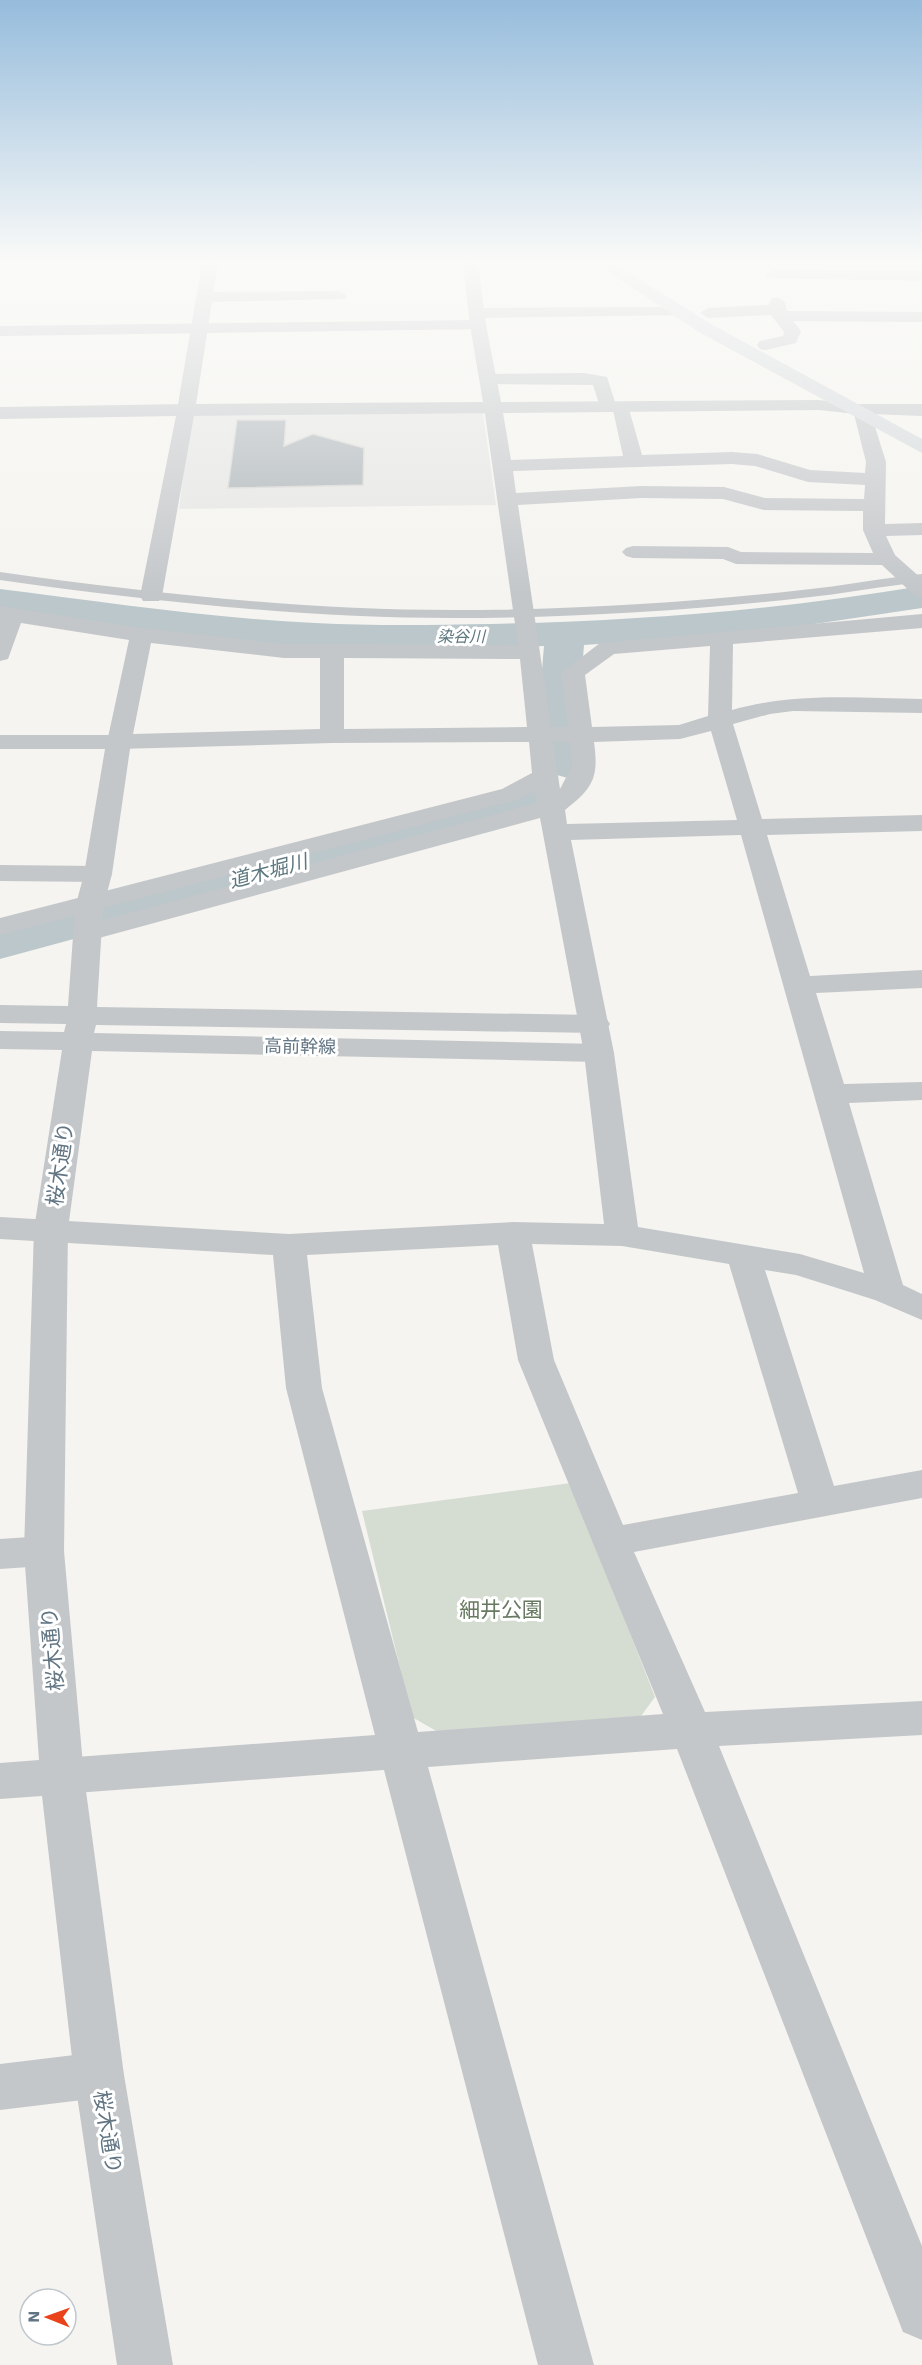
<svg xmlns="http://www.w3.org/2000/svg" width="922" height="2365" font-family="'Work Sans','Noto Sans JP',sans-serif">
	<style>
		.built { fill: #e5e6e4 }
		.green { fill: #d5dcd1 }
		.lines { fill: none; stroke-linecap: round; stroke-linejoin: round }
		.river { fill: #bbc7cb; fill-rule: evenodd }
		.building { fill: #abb3b8; stroke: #d6d5d3; stroke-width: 1.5 }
		.service { fill: #c4c7ca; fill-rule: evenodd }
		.minor { fill: #c4c7ca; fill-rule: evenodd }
		.tertiary { fill: #c4c7ca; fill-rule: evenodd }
		.primary { fill: #d3d8dc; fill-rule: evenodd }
		.labels { text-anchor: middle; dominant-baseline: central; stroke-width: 6; stroke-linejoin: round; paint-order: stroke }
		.far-water-label { font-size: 16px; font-style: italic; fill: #5e7880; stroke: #fff }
		.street-label { font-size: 18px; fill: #627583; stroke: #fff }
		.water-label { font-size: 20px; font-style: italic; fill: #5e7880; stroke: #fff }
		.near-street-label { font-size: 21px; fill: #627583; stroke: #fff }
		.near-park-label { font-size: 21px; fill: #677961; stroke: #fff }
	</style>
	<rect width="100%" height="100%" fill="#f5f4f0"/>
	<polygon class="built" points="478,411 483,413 496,505 179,509 191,416 197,414"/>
	<polygon class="green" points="571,1483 655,1697 641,1716 438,1732 412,1717 362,1511"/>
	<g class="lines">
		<g class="river">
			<path d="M922,586V608L753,633L584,645L582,670L590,765L583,774L568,778L553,774L546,765L542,670L544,646C469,649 392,651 317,647C211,642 105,626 0,611V589C104,602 209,618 315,623C373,626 433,625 491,624C636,621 779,610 922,586Z"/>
			<polygon points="536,784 552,788 558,797 552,806 542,812 0,959 0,929 510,794"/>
		</g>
	</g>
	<polygon class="building" points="237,420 286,420 284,446 313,434 364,448 363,485 228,488"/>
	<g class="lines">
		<path class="service" d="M0,572C150,593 302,610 454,610C570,610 687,603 802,590C842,586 882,578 922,574V582C882,586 842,594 802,598C687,611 570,618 454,618C302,618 150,601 0,580Z"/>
		<g class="minor">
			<polygon points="773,270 922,271 922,281 767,278 765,275"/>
			<polygon points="339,291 347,296 345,299 204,302 196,297 204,292"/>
			<polygon points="777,297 785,302 787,311 922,312 922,322 793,321 801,331 796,343 766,350 760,349 757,345 760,341 783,336 784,332 771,315 708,318 700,313 708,308 769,305 771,299"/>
			<polygon points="679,307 685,309 687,312 685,315 477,318 469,313 477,308"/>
			<polygon points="478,320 484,321 486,325 484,329 0,336 0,326"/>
			<path d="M584,373L607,377L615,402H627L642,455L732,452L757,454L810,470L865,473L866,462L854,414L841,412L838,408L841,404H922V416L871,414L886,462L885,524L922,523V535L886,536L895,555L922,579V597L914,595L882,565L736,564L723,559L633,558L626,556L622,552L626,548L633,546L728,547L741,552L873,553L863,530V511L764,510L723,499L641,498L518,505L551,727H568L561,673L600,643L922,614V628L733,644L732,710C795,692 858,698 922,699V713L793,711L770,714L733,724L762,819L922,815V831L767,835L810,976L922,970V988L816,993L844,1084L922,1082V1100L849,1103L903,1285L922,1294V1320L875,1300L796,1275L765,1270L834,1486L922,1470V1498L634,1552L705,1712L922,1701V1735L719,1746L922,2246V2340L903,2332L677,1749L428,1767L594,2365H538L384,1770L62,1794L46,1789L40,1776L46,1763L62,1758L375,1735L286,1388L273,1255L0,1239V1217L289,1234L513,1222L604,1224L584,1053L540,818L88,941L78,939L74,933L78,927L537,803L535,791L520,799L0,935V918L502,789L532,773L529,742L332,743L119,749L110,747L107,742L129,640L21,623L8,659L0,661V606L141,628L284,644L518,645L484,407L493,402L502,407L511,460L623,456L613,410H601L593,385L488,384L479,379L488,374ZM732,464L755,466L808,482L865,485L864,499L765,498L724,487L641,486L516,493L513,471ZM151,643L284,658H320V729L133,734ZM710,646L708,716L679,725L592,727L585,675L614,654ZM344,658L520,659L527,727L344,729ZM711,731L737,820L567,824L565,810C593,788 599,778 594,742L680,739ZM553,742H570L572,766L560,789ZM741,835L864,1273L800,1254L638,1227L614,1053L571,840ZM532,1244L622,1246L729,1264L798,1493L623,1525L554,1360ZM498,1245L518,1360L663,1714L418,1732L322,1388L307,1255Z"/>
			<polygon points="186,404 195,410 162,596 159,601 143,601 140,596 176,416 0,419 0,407"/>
			<polygon points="0,865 98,866 108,868 112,874 108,880 98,882 0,881"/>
			<polygon points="44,1536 58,1540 64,1551 58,1562 44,1566 0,1569 0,1539"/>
			<polygon points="99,2052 117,2059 124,2075 117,2091 99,2098 0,2110 0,2064"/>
		</g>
		<g class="tertiary">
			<polygon points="202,263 218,263 196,404 483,402 470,325 463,263 478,263 486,325 501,402 819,400 847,403 856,408 847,413 819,410 186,416 177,410"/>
			<polygon points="0,735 119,735 128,737 131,742 112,874 103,908 97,1007 595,1015 606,1018 610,1024 606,1030 595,1033 96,1025 94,1033 599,1044 610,1047 614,1053 610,1059 599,1062 92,1051 68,1229 64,1551 84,1776 124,2075 173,2365 117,2365 74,2075 42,1796 0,1799 0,1763 39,1760 24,1551 34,1229 62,1050 0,1049 0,1031 64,1032 66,1024 0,1023 0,1005 68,1006 75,908 84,874 105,749 0,749"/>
		</g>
		<polygon class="primary" points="595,263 613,263 711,324 922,439 922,453 699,332"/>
	</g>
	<linearGradient id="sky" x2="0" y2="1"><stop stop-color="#96bcdc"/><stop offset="0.44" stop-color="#fafaf8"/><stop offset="1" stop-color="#fafaf8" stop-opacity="0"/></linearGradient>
	<rect width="922" height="594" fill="url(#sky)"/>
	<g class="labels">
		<g class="far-water-label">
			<text x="461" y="636">染谷川</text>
		</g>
		<g class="street-label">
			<text transform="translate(300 1046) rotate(1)">高前幹線</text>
		</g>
		<g class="water-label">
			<text transform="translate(268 871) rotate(-15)">道木堀川</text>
		</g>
		<g class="near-street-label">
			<text transform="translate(60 1164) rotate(-82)">桜木通り</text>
			<text transform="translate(52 1649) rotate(-95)">桜木通り</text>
			<text transform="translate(108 2132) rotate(81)">桜木通り</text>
		</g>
		<g class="near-park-label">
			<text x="501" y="1609">細井公園</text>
		</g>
	</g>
	<g transform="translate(48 2317) rotate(271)"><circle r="28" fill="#ffffff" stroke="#c0c8cd" stroke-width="1.5"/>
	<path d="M0-4.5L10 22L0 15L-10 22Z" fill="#ea421a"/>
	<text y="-9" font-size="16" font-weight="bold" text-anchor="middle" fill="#627583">N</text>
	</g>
</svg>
